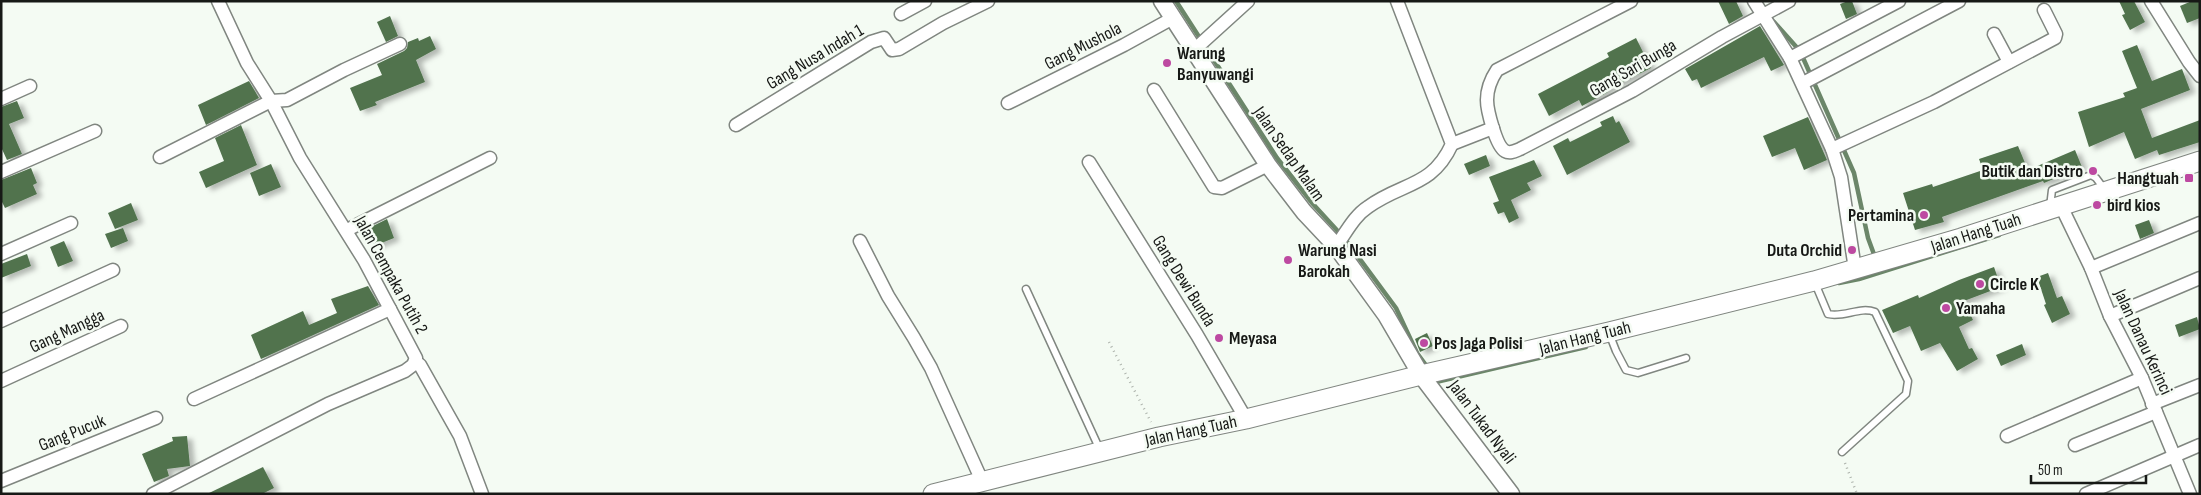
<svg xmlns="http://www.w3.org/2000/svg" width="2201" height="495" font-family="'Sofia Sans Condensed',sans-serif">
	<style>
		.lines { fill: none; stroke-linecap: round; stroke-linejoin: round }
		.stream { stroke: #6b8669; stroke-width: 4.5 }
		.building { fill: #51734e; filter: url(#shadow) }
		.service-casing { stroke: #808680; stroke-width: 9 }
		.minor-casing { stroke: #808680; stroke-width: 15 }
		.tertiary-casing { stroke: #808680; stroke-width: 19 }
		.secondary-casing { stroke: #808680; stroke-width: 21 }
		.path { stroke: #aeb4ad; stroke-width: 2.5; stroke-dasharray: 1 4; stroke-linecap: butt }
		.service { stroke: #fff; stroke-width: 6 }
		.minor { stroke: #fff; stroke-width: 12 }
		.tertiary { stroke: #fff; stroke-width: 16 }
		.secondary { stroke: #fff; stroke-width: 19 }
		.poi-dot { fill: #bd49a1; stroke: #f4fbf3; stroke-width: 2 }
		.labels { text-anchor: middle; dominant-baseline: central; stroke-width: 5; stroke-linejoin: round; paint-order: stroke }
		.street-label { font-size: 18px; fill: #171916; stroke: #f4fbf3 }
		.poi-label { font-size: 18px; font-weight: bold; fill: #171916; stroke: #f4fbf3; text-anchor: start }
	</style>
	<defs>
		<filter id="shadow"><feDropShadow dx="5.5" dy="3" stdDeviation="2.5" flood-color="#0004"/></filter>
	</defs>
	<rect width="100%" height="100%" fill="#f4fbf3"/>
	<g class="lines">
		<g class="stream">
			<polyline points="1176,1 1277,158 1313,204 1345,239 1396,308 1417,353 1428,368"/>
			<polyline points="1774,22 1800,51 1854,173 1868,238 1875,257"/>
			<polyline points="1839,283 1859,279 1999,235"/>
			<polyline points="1436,382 1586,347"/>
		</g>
	</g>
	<g class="building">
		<polygon points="1718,1 1736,1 1743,16 1729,24"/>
		<polygon points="1848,1 1852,1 1857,14 1846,19 1840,4"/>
		<polygon points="2119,1 2134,1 2145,22 2130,30 2122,15 2125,14"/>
		<polygon points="2192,1 2200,1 2200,18 2187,23 2180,6"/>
		<polygon points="390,16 398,36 386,42 377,22"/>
		<polygon points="1760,26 1784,65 1771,71 1764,57 1701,88 1697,79 1692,81 1685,69"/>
		<polygon points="430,36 436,49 416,60 425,82 375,102 377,105 360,111 350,88 382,75 377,64 404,51 407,48 408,42 418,38 419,41"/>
		<polygon points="1636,38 1651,68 1607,90 1608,92 1582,106 1579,100 1549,116 1538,94 1609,57 1607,53"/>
		<polygon points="2137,45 2152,81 2182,69 2190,90 2141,109 2152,138 2200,120 2200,142 2159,155 2157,150 2135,159 2124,132 2089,147 2078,112 2125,97 2123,93 2137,88 2122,51"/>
		<polygon points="249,81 259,98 206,125 198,105"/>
		<polygon points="17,101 24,118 9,124 22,154 7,160 1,147 1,107"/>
		<polygon points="1613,116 1616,123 1619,121 1630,142 1567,175 1553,146 1568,138 1570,142 1602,126 1600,122"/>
		<polygon points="1808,117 1827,160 1804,170 1795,148 1772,157 1763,136"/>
		<polygon points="241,125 257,165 206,188 199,172 224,161 215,138"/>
		<polygon points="2018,146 2028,170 2075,150 2082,167 2044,183 2043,181 1942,217 1944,222 1915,230 1903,193 1932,184 1933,187 1983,170 1979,159"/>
		<polygon points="1486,155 1490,166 1469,175 1464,164"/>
		<polygon points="1534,160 1542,176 1527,183 1531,190 1511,200 1519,218 1509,223 1504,212 1498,214 1493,203 1499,201 1489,177"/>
		<polygon points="271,164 281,187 259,196 250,173"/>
		<polygon points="31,168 37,183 33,185 37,194 5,208 1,200 1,180"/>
		<polygon points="131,203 138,220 115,229 108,213"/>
		<polygon points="387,219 394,238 374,246 367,229"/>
		<polygon points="2149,220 2154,233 2140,239 2135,225"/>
		<polygon points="123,228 128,241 111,248 105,234"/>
		<polygon points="64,241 73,261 58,267 50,247"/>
		<polygon points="27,254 31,266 1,278 1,264"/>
		<polygon points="1994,267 2001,287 1964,301 1973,320 1959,327 1969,349 1972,348 1978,359 1957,371 1940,343 1921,351 1910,326 1893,333 1882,310 1918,295 1919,298 1959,280"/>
		<polygon points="2048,273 2057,298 2062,296 2070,314 2052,323 2044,305 2046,304 2037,277"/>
		<polygon points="368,286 379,305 261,359 251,335 303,311 309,325 337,313 331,299"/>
		<polygon points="2197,317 2200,329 2179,337 2175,325"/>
		<polygon points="1427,333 1433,346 1420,352 1415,339"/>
		<polygon points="2022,344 2026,355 2001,366 1996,355"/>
		<polygon points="187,436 190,466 167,469 169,476 154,482 142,454 173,441 172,437"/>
		<polygon points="263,467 274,488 262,494 207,494"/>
	</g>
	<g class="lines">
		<defs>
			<g id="service">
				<polyline points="2050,207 2052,190 2091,175 2096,178 2105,190"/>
				<path d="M1815,283L1828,314C1844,318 1860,306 1875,312L1908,381L1906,394L1842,452"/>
				<polyline points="1026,289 1100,450"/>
				<polyline points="1609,333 1616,351 1626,370 1638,373 1686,358"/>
			</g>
			<g id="minor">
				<path d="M1631,1L1497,70C1491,79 1487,88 1487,100C1487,110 1496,146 1505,151C1510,154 1515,151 1520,149L1632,91L1722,37L1789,1"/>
				<polyline points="1754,1 1790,58 1832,149 1841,177 1855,269"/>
				<polyline points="2151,1 2189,62 2200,76"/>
				<polyline points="901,14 925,1"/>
				<polyline points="1994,34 2009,62"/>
				<polyline points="1194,50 1248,1"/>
				<polyline points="1790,58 1899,1"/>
				<polyline points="1803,83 1959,1"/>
				<polyline points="1154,90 1214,187 1222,188 1268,165"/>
				<polyline points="1,99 30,86"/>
				<polyline points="1008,103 1124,45 1173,18"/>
				<polyline points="736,125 871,42 884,38 892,50 899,49 943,23 988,1"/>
				<polyline points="1452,144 1493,128"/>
				<polyline points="1832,149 1934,102 2055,38 2056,34 2044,10"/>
				<polyline points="160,157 271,101 287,100 344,70 400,44"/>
				<polyline points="1089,162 1197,335 1246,419"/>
				<polyline points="1,172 95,131"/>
				<polyline points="2061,206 2091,268 2110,316 2142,378 2190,494"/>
				<polyline points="347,230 490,158"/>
				<polyline points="860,241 888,296 914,338 931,368 982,481"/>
				<path d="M1336,246C1346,233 1354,216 1368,207C1402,182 1432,188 1452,144L1397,1"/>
				<polyline points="1,254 71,223"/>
				<polyline points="2091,268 2200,223"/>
				<polyline points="2110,316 2200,278"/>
				<polyline points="1,321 113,270"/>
				<polyline points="415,361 420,365 460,436 482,494"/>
				<polyline points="1,381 121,326"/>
				<polyline points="194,399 390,309"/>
				<polyline points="2152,404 2200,385"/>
				<polyline points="2007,436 2142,378"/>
				<polyline points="2075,445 2156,412"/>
				<polyline points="1,481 156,418"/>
				<polyline points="153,494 328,404 405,371 413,365 416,358 364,260 300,158 271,101 247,63 218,1"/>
				<polyline points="2086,494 2200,445"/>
			</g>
			<polyline id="tertiary" points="1162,1 1268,165 1304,212 1336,246 1386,315 1421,375 1511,494"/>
			<polyline id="secondary" points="933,494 1159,437 1246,419 1421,375 1609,332 1814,281 1961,238 2200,161"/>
		</defs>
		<use href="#service" class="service-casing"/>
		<use href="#minor" class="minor-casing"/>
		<use href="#tertiary" class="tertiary-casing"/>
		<use href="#secondary" class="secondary-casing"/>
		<g class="path">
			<polyline points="1109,342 1151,422"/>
			<polyline points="1845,463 1857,494"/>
		</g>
		<use href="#service" class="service"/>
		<use href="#minor" class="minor"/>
		<use href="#tertiary" class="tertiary"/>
		<use href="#secondary" class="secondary"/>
	</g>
	<g class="poi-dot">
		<circle cx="1167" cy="63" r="5"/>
		<circle cx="2093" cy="171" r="5"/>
		<rect x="2184" y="173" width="10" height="10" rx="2.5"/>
		<circle cx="2097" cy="205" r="5"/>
		<circle cx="1924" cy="215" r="5"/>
		<circle cx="1852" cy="250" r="5"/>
		<circle cx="1288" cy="260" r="5"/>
		<circle cx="1980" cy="284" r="5"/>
		<circle cx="1946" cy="308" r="5"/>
		<circle cx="1219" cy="338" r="5"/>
		<circle cx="1424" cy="343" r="5"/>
	</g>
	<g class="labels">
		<g class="street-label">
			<text transform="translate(1083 46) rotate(-27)">Gang Mushola</text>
			<text transform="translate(815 57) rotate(-31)">Gang Nusa Indah 1</text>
			<text transform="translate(1633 68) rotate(-30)">Gang Sari Bunga</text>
			<text transform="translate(1289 154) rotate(55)">Jalan Sedap Malam</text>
			<text transform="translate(1976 233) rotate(-18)">Jalan Hang Tuah</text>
			<text transform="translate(391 275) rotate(61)">Jalan Cempaka Putih 2</text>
			<text transform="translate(1184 281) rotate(58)">Gang Dewi Bunda</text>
			<text transform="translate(67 331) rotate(-25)">Gang Mangga</text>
			<text transform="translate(1585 338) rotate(-14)">Jalan Hang Tuah</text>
			<text transform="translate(2143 342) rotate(65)">Jalan Danau Kerinci</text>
			<text transform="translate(1482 422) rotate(53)">Jalan Tukad Nyali</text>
			<text transform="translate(1191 431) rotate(-12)">Jalan Hang Tuah</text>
			<text transform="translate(72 433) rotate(-22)">Gang Pucuk</text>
		</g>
		<g class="poi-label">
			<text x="1177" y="53">Warung<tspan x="1177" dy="21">Banyuwangi</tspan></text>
			<text x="2083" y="171" text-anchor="end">Butik dan Distro</text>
			<text x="2179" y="178" text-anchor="end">Hangtuah</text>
			<text x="2107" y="205">bird kios</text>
			<text x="1914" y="215" text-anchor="end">Pertamina</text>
			<text x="1298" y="250">Warung Nasi<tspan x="1298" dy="21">Barokah</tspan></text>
			<text x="1842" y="250" text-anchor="end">Duta Orchid</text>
			<text x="1990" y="284">Circle K</text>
			<text x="1956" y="308">Yamaha</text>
			<text x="1229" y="338">Meyasa</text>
			<text x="1434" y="343">Pos Jaga Polisi</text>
		</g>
	</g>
	<rect width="2201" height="495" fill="none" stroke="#171916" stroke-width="5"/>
	<path d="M2031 475v8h115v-8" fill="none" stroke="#171916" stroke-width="2.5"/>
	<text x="2038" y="475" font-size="15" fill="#171916" stroke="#f4fbf3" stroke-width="4" paint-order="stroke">50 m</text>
</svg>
